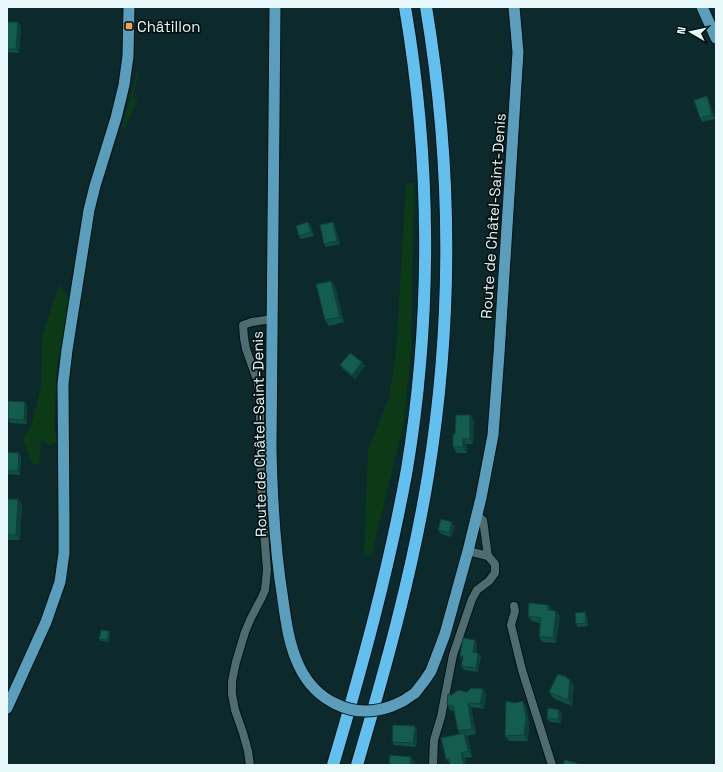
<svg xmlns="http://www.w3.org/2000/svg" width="723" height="772" font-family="'Space Grotesk',sans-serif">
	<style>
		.green { fill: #0c3a17 }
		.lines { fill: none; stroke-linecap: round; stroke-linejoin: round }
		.minor-casing { stroke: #001113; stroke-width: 10 }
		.primary-casing { stroke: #001113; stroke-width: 13 }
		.motorway-casing { stroke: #001113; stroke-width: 14 }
		.minor { stroke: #4f6d70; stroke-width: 8 }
		.primary { stroke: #5b9ebc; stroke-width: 11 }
		.motorway { stroke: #63bfee; stroke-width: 12 }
		.primary-bridge-casing { stroke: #001113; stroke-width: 13; stroke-linecap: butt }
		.primary-bridge { stroke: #5b9ebc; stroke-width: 11 }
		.wall { fill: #104f43 }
		.shaded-wall { fill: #0d4037 }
		.building { fill: #135c4e; stroke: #0d4037 }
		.poi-dot { fill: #f8a04b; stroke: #051011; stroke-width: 1.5 }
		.labels { text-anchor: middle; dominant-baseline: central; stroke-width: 3.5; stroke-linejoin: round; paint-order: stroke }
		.poi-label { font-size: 15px; fill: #e7f8fa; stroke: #051011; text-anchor: start }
		.street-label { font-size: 15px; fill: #e7f8fa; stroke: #051011 }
	</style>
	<rect width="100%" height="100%" fill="#0c292c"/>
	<g class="green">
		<polygon points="137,72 139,73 133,97 138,98 125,128 122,127"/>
		<polygon points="406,183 414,183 411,351 404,422 371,557 364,555 368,451 389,397 396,352"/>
		<polygon points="59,285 67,295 69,304 66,329 57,365 54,427 58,442 48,446 45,441 41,441 39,465 32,464 23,440 32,424 41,386 42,337 47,321"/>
	</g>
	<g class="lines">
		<defs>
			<g id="minor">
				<polyline points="477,516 483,520 488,556"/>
				<polyline points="514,606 515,611 511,625 522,670 552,765"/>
				<polyline points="250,765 248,751 243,733 235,710 232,694 232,681 236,662 245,632 251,618 262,597 265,590 267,570 262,506 260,449 260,396 257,380 246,349 244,338 243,325 252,322 272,319"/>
				<polyline points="433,765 434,740 441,717 453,655 472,599 477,590 489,581 495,573 495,564 488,556 468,551"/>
			</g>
			<g id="primary">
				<path d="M275,7L271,448C272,499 275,550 283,600C286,622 289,645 299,666C307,683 319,696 336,704"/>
				<polyline points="702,7 716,38"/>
				<polyline points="392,706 403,701 415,693 425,680 431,671 436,658 445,634 468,551 481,498 493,435 499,354 518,52 514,7"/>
				<polyline points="7,708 46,622 60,582 64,553 64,521 63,384 67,350 89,210 95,186 116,118 124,85 128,56 129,7"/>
			</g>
			<g id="motorway">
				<path d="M333,765C362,667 389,569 407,469C432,317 431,159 405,7"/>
				<path d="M357,765C385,670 412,574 428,476C453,321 452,162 426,7"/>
			</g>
		</defs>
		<use href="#minor" class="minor-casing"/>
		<use href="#primary" class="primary-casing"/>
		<use href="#motorway" class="motorway-casing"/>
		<use href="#minor" class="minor"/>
		<use href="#primary" class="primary"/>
		<use href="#motorway" class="motorway"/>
		<defs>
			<path id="primary-bridge" d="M336,704C354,713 373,713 392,706"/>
		</defs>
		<use href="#primary-bridge" class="primary-bridge-casing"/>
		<use href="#primary-bridge" class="primary-bridge"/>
	</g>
	<g class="wall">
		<polygon points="7,22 21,26 19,53 7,52"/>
		<polygon points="707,96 709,100 715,119 702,122 700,118"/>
		<polygon points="308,222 311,226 314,236 301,239 299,236"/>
		<polygon points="335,226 340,244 326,247 324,244"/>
		<polygon points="331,281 335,286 344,322 329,326 325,320"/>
		<polygon points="362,362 365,366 355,379 343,369 340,365"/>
		<polygon points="27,405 27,424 10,423 8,419"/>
		<polygon points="470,415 474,421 473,444 467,444 467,453 457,453 453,447 455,434"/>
		<polygon points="7,452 21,456 20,475 7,474"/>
		<polygon points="7,499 22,504 20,540 9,540 7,537"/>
		<polygon points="455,526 451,537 441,534 438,530"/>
		<polygon points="548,605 552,610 560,616 556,643 542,642 539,636 540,623 532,621 528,616"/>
		<polygon points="587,616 588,626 578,627 576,624"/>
		<polygon points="109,631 110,633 109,642 101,641 99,639"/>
		<polygon points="475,640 477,644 476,652 481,656 478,672 464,670 461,666 463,659 460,656"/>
		<polygon points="570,680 574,686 572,706 553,698 549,692"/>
		<polygon points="467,692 486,694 484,709 471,707 476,734 466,736 468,738 472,757 465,758 450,764 446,759 459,734 458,731 454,711 450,710 447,705 452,695"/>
		<polygon points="526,706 529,724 528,741 509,741 505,736"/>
		<polygon points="559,710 562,713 561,723 550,722 547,719"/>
		<polygon points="417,730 416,747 394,745 392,742"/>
	</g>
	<g class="shaded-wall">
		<polygon points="18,22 21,26 19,53 16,49"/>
		<polygon points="707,96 709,100 715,119 712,115"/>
		<polygon points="308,222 311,226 314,236 311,232"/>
		<polygon points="333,222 335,226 340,244 337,241"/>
		<polygon points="331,281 335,286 344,322 340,317"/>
		<polygon points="362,362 365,366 355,379 352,375"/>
		<polygon points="25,402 27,405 27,424 24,420"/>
		<polygon points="470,415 474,421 473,444 470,439"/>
		<polygon points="463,439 467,444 467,453 463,447"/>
		<polygon points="19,453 21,456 20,475 18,471"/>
		<polygon points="18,499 22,504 20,540 16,535"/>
		<polygon points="452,522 455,526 451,537 449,533"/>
		<polygon points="548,605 552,611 548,610"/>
		<polygon points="556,611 560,616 556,643 553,638"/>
		<polygon points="585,612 587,616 588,626 586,623"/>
		<polygon points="109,631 110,633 109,642 107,640"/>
		<polygon points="475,640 477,644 476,656 473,652"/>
		<polygon points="478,653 481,656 478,672 476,668"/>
		<polygon points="570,680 574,686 572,706 568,700"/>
		<polygon points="483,689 486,694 484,709 480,704"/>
		<polygon points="523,701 526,706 529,724 528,741 524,735"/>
		<polygon points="468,703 471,707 476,734 472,729"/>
		<polygon points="559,710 562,713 561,723 558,719"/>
		<polygon points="415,726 417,730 416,747 413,743"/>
		<polygon points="464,733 468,738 472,757 468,751"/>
		<polygon points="461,753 465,758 466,765 464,765"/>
		<polygon points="411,757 415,762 414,765 410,765"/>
	</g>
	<g class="building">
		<polygon points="7,22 18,22 16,49 7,49"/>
		<polygon points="707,96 712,115 700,118 694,100"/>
		<polygon points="308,222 311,232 299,236 296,226"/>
		<polygon points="333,222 337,241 324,244 320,225"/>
		<polygon points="331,281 340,317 325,320 316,284"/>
		<polygon points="350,353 362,362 352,375 340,365"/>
		<polygon points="8,401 25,402 24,420 8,419"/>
		<polygon points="456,415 470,415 470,439 463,439 463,447 453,447 453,434 455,434"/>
		<polygon points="7,452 19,453 18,471 7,471"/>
		<polygon points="7,499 18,499 16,535 7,535"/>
		<polygon points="441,519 452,522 449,533 438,530"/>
		<polygon points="529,603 548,605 548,610 556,611 553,638 539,636 541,618 528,616"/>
		<polygon points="585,612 586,623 576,624 575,613"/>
		<polygon points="101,630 109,631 107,640 99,639"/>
		<polygon points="463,638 475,640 473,652 478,653 476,668 461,666 463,656 460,656"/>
		<polygon points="558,674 566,677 570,680 568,700 549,692"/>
		<polygon points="471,688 483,689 480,704 468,703 472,729 458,731 453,706 447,705 448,694 452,695 458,690 467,692"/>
		<polygon points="506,701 514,703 523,701 526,718 524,735 505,736"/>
		<polygon points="548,708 559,710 558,719 547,719"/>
		<polygon points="393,725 415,726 413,743 392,742"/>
		<polygon points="464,733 468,751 461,753 464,765 450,765 449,759 446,759 441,738"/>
		<polygon points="390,755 411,757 410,765 389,765"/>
		<polygon points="565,760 584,765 563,765"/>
	</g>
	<rect class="poi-dot" x="125" y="22" width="8" height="8" rx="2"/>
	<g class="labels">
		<g class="poi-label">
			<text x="137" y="26">Châtillon</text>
		</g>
		<g class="street-label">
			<text transform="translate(493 216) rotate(-86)">Route de Châtel-Saint-Denis</text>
			<text transform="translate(259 434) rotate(-91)">Route de Châtel-Saint-Denis</text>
		</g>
	</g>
	<rect width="723" height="772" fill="none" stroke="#e7f8fa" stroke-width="16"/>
	<g transform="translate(691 32) rotate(279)" stroke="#051011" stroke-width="3" paint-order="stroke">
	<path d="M0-3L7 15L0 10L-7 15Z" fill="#e7f8fa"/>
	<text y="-6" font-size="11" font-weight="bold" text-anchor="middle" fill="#e7f8fa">N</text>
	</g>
</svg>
